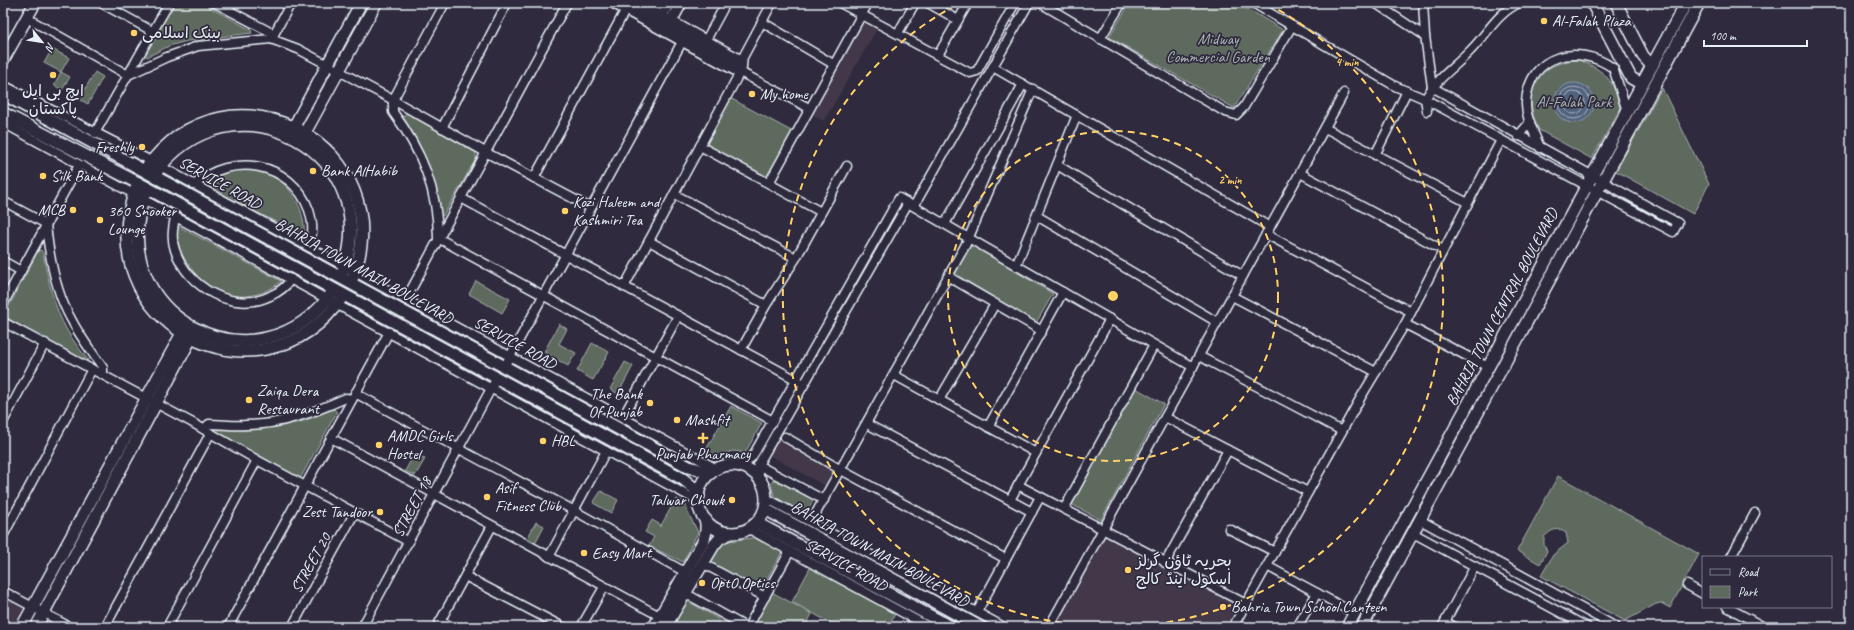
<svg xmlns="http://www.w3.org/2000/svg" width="1854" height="630" font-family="Caveat,'Playpen Sans Arabic',sans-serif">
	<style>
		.built { fill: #433848 }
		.green { fill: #5f6a5e; stroke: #a4aeab }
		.water { fill: #51627c; stroke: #8d9bae }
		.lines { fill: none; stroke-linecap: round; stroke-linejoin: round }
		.shore { stroke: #acb8c6; stroke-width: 1 }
		.street-casing { stroke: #e8f1f8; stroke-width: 11 }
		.secondary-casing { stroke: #e8f1f8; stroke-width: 14 }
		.street { stroke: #2f2a3d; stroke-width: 8 }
		.secondary { stroke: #2f2a3d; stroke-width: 11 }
		.ring { fill: none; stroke: #ffd166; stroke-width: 2; stroke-dasharray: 7 5 }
		.poi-dot { fill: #ffd166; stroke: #2f2a3d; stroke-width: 1.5 }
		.labels { text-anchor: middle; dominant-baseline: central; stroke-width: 3.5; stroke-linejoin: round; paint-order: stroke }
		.poi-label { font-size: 16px; fill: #e8f1f8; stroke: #2f2a3d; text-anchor: start }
		.park-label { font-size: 16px; fill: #aab4b3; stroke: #2f2a3d }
		.street-label { font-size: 16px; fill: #e8f1f8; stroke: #2f2a3d }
		.centre { fill: #ffd166; stroke: #2f2a3d; stroke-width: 2 }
		.ring-label { font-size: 12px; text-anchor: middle; font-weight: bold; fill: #ffd166; stroke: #2f2a3d; stroke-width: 3.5; stroke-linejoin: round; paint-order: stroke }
	</style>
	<rect width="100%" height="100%" fill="#2f2a3d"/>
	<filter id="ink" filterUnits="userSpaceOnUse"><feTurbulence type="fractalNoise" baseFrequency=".025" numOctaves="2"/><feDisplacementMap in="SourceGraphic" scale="8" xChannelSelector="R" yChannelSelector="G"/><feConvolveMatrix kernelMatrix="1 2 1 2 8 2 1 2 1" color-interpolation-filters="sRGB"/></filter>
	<g filter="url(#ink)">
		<g class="built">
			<polygon points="864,20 878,27 824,121 812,115"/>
			<polygon points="779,437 836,470 827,487 769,455"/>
			<polygon points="1105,535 1237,606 1225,627 1053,627"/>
			<polygon points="3,597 26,609 16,627 3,627"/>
		</g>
		<g class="green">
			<polygon points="173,3 202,3 251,30 252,33 187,41 169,46 147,57 144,53"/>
			<polygon points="1130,3 1238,3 1283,30 1234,108 1109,37"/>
			<polygon points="52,49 69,58 61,72 70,77 62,90 54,85 61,72 44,63"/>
			<path d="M1579,60C1606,71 1614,80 1620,109L1592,159L1539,130C1520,92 1537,62 1579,60Z"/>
			<polygon points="95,72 103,77 88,104 79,99"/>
			<polygon points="1662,88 1709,184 1693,214 1616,171"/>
			<polygon points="730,98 793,132 769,178 706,145"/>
			<path d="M406,113L476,153V159L443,216L440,214C433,179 424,147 403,117Z"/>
			<path d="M227,169C236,169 246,168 255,170C286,174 307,207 304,237L202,183L204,180Z"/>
			<path d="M178,226L281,281C265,296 240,300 220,293C196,285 170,252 178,226Z"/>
			<polygon points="970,244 1053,294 1036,323 955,274"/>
			<path d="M41,250L43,253C48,280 54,308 68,332C74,342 81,351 88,360L86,364L4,316L38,251Z"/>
			<polygon points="476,281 510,299 502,313 469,294"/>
			<polygon points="559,324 567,329 559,344 576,353 568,366 544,352"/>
			<polygon points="592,343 609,352 593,380 577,371"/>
			<polygon points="625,362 633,366 618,394 610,389"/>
			<polygon points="1134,387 1164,404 1101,520 1071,504"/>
			<polygon points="731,406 762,423 745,453 733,451 711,457 704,453"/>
			<polygon points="334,409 337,412 300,479 217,432 219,429 243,430 275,427 304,421"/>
			<polygon points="415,453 425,459 415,476 405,471"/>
			<path d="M1558,476L1699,554L1670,608L1661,603L1656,604L1625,621L1541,576L1553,555L1568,543L1566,533C1557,527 1552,529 1544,537V545L1547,551L1540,564L1517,551Z"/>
			<polygon points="773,480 778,480 814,499 805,516 775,499 771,484"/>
			<polygon points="601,491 618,500 611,513 593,503"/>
			<polygon points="676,499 685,502 688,513 698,532 683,562 649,546 654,537 645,532 652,520 661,525 660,527"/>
			<polygon points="536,522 544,526 535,543 527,539"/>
			<polygon points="758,537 783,550 761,590 711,563 723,542"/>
			<polygon points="810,568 895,614 888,627 838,627 792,602"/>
			<polygon points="770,591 812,614 805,627 759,627 753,624"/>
			<polygon points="686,600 720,620 715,627 685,627 674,621"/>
		</g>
		<circle class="water" cx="1574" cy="103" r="20"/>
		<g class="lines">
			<g class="shore">
				<circle cx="1574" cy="103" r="16"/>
				<circle cx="1574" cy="103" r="11"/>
			</g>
			<defs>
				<g id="street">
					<polyline points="101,3 152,31"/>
					<polyline points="215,3 274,34 271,39 298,49 393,100 487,153 591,208"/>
					<path d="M445,3L393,100V112C421,150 438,190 438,238L773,421"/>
					<polyline points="840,3 970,73 977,71 1015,3"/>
					<polyline points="928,3 958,20"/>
					<polyline points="1253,3 1395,86 1425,99 1673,232 1678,223 1432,87"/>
					<polyline points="1375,3 1425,36"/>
					<polyline points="1423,3 1425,36 1432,87"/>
					<polyline points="1042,4 1225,112 1236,115 1244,107 1292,26"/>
					<polyline points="27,18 128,75 167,57 198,46 271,39"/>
					<polyline points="762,22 833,64"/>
					<polyline points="898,33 915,3"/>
					<polyline points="274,34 291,3"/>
					<polyline points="1100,39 1122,3"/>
					<polyline points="706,40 726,3"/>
					<polyline points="938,55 968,3"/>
					<polyline points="741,61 772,3"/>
					<polyline points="993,67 1270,227"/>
					<polyline points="3,85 151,161 717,469"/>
					<path d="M1427,111L1425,99C1436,79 1455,67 1471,50C1487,34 1497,13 1519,3"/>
					<polyline points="3,123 698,501"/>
					<polyline points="442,128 507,3"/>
					<polyline points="1325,128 1468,203"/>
					<polyline points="95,133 169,3"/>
					<polyline points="1518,136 1530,122"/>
					<polyline points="700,146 821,212"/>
					<path d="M1540,148C1535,134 1525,117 1526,102C1529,54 1578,43 1613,68L1627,111"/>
					<polyline points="1375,155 1407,91"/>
					<polyline points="1057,165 1243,276"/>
					<polyline points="1300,173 1443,250"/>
					<polyline points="534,178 626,9"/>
					<polyline points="769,183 868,3"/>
					<path d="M194,185C231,152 291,161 309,210C313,223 314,234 308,246"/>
					<polyline points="674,194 796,258"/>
					<polyline points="461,198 804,384"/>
					<path d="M3,201L46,224C49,256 55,291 71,319C80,337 92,352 103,368V374"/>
					<polyline points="914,206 1029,3"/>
					<polyline points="1037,216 1217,322"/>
					<path d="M175,217C173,228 171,239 175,250C187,287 233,314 270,296C279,292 286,287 291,279"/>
					<polyline points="945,224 1023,84"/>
					<polyline points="1266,234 1411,312"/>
					<polyline points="649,241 766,305"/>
					<polyline points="3,261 21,271"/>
					<polyline points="1016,266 1077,115"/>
					<polyline points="949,277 1042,331"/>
					<polyline points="624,287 740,72 809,108"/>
					<polyline points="1232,296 1376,372"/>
					<polyline points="406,299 567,3"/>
					<polyline points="3,304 79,165"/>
					<polyline points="3,322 191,422 257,460 409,542"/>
					<polyline points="1405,324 1488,367"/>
					<polyline points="741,350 766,305 796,258 847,166"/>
					<polyline points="1199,356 1342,431"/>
					<polyline points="508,360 683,40"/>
					<polyline points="894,375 1036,453"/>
					<polyline points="355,393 573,510 685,572"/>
					<polyline points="939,400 995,304"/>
					<polyline points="623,417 678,316"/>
					<polyline points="1165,417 1308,492"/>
					<polyline points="3,422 45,343"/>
					<polyline points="867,424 1032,512"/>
					<polyline points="988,427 1063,292"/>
					<path d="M203,429L209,424C222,424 234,426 246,425C282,425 314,412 346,398L352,399"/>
					<polyline points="785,437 841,470 1006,559"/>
					<polyline points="331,438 665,619"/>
					<polyline points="758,465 824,500"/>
					<polyline points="739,466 751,458 755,452 899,198 1193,367"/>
					<polyline points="758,477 758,465 908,203"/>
					<polyline points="1018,485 1246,604"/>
					<polyline points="766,498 1004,627"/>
					<polyline points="1010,500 1110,319"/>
					<polyline points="1064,509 1154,345"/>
					<polyline points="1420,520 1616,627"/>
					<polyline points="811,522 966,244 1033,89"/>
					<polyline points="749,529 929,627"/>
					<polyline points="1229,529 1275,552"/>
					<polyline points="1413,533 1587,627"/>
					<polyline points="3,536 92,369"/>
					<polyline points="549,557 606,451"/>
					<polyline points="1731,557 1755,513"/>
					<polyline points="702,563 765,597"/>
					<polyline points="1165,563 1228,450"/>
					<polyline points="1267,566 1354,613"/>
					<polyline points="465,576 563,627"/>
					<polyline points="1687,585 1703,594"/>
					<polyline points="3,591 70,627"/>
					<polyline points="685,593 746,627"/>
					<polyline points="1727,607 1764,627"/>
					<polyline points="977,612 1040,497"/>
					<polyline points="440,621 452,627"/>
					<polyline points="1445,622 1455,627"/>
					<polyline points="105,627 210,434"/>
					<polyline points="167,627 257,460"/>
					<polyline points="228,627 389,332"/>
					<polyline points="292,627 355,512"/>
					<polyline points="362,627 494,383"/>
					<polyline points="437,627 492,526"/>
					<polyline points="581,627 604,587"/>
					<polyline points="748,627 790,551"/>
					<polyline points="1049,627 1344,93"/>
					<polyline points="1233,627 1361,397 1405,324 1501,140"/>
					<polyline points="1297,627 1317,593"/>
					<polyline points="1442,627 1475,566"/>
					<polyline points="1850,627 1851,626"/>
				</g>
				<g id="secondary">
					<polyline points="615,3 740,72 741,61 637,3"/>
					<polyline points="1592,3 1631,78 1642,84"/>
					<polyline points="1616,3 1643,56 1652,66"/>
					<polyline points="658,21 668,3"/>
					<polyline points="668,27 681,3"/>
					<polyline points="3,60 35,3"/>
					<polyline points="3,94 689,467 711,473"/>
					<polyline points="3,113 138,183 683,479 694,488 699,496"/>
					<polyline points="291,132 361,3"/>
					<polyline points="302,138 376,3"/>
					<path d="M145,170C228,50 407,148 351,282"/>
					<path d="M154,175C231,66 391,153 341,277"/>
					<path d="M138,183C81,320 260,417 343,296"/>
					<path d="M147,188C97,314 258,400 334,290"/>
					<circle cx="732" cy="499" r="34"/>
					<polyline points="765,509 980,627"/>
					<polyline points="757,523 951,627"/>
					<polyline points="22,627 187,324"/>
					<polyline points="36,627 196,329"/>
					<polyline points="654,627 704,540 706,531 706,520"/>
					<polyline points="665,627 714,545 720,538 730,533"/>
					<polyline points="1347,627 1686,3"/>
					<polyline points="1362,627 1699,3"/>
				</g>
			</defs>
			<use href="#street" class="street-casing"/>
			<use href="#secondary" class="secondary-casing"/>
			<use href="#street" class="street"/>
			<use href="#secondary" class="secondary"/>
		</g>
	</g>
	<g class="ring">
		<circle cx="1113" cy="296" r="165"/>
		<path d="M1110 627A331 331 0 0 1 958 4M1268 4A331 331 0 0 1 1116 627"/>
	</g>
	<g class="poi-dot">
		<circle cx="1544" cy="21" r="4"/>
		<circle cx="134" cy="33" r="4"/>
		<circle cx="53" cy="75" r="4"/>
		<circle cx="752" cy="94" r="4"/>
		<circle cx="142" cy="147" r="4"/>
		<circle cx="313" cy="171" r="4"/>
		<circle cx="43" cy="176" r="4"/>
		<circle cx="73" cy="210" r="4"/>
		<circle cx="565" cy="211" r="4"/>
		<circle cx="100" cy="220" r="4"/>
		<circle cx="249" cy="400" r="4"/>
		<circle cx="650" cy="403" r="4"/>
		<circle cx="677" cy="420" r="4"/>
		<path d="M701 432h4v4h4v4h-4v4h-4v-4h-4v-4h4z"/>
		<circle cx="543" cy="441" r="4"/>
		<circle cx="379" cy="445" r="4"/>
		<circle cx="487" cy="497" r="4"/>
		<circle cx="732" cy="500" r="4"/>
		<circle cx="380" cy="512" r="4"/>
		<circle cx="584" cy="553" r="4"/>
		<circle cx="1128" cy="570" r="4"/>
		<circle cx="702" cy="583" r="4"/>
		<circle cx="1223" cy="607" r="4"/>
	</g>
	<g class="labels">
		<g class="poi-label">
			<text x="1552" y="21">Al-Falah Plaza</text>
			<text x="142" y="33">بینک اسلامی</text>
			<text x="53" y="91" text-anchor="middle">ایچ بی ایل<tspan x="53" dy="18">پاکستان</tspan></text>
			<text x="760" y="94">My home</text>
			<text x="134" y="147" text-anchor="end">Freshly</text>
			<text x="321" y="171">Bank AlHabib</text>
			<text x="51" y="176">Silk Bank</text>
			<text x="573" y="202">Kozi Haleem and<tspan x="573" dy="18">Kashmiri Tea</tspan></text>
			<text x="65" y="210" text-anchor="end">MCB</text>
			<text x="108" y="211">360 Snooker<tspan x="108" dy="18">Lounge</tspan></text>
			<text x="257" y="391">Zaiqa Dera<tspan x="257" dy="18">Restaurant</tspan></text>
			<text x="642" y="394" text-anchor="end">The Bank<tspan x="642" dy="18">Of Punjab</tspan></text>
			<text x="685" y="420">Mashfit</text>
			<text x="387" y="436">AMDC Girls<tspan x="387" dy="18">Hostel</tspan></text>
			<text x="551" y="441">HBL</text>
			<text x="703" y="454" text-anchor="middle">Punjab Pharmacy</text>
			<text x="495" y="488">Asif<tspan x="495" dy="18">Fitness Club</tspan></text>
			<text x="724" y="500" text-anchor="end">Talwar Chowk</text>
			<text x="372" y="512" text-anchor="end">Zest Tandoor</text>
			<text x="592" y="553">Easy Mart</text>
			<text x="1136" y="561">بحریہ ٹاؤن گرلز<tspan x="1136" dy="18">اسکول اینڈ کالج</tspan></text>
			<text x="710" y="583">OptO Optics</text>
			<text x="1231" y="607">Bahria Town School Canteen</text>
		</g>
		<g class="park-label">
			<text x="1218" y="39">Midway<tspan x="1218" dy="18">Commercial Garden</tspan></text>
			<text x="1574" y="102">Al-Falah Park</text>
		</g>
		<g class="street-label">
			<text transform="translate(220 183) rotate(29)">SERVICE ROAD</text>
			<text transform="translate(364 271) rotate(29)">BAHRIA TOWN MAIN BOULEVARD</text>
			<text transform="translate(1502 307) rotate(-62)">BAHRIA TOWN CENTRAL BOULEVARD</text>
			<text transform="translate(515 343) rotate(29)">SERVICE ROAD</text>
			<text transform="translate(412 507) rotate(-62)">STREET 18</text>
			<text transform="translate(880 554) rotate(29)">BAHRIA TOWN MAIN BOULEVARD</text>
			<text transform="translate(311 563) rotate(-61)">STREET 20</text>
			<text transform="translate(846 565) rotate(29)">SERVICE ROAD</text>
		</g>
	</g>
	<circle cx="1113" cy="296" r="6" class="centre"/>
	<g class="ring-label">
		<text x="1347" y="66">4 min</text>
		<text x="1230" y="184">2 min</text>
	</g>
	<rect width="1854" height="630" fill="none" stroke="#2f2a3d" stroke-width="16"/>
	<rect x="8" y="8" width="1838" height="614" fill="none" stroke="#e8f1f8" stroke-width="1.5" filter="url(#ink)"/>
	<rect x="1702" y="556" width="130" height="52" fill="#2f2a3d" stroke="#797a88"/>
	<rect x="1710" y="569" width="20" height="6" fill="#2f2a3d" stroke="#797a88"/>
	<text x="1738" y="576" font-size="12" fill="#e8f1f8">Road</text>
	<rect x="1710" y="586" width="20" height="12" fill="#5f6a5e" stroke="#797a88"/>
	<text x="1738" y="596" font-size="12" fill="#e8f1f8">Park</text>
	<g transform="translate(42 42) rotate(120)" stroke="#2f2a3d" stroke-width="3" paint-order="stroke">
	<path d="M0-3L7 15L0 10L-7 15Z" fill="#e8f1f8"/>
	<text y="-6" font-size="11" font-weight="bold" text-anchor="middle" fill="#e8f1f8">N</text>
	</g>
	<path d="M1704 40v6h103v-6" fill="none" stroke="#e8f1f8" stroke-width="2"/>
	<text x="1710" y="40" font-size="12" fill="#e8f1f8" stroke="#2f2a3d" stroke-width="3" paint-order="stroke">100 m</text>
</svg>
